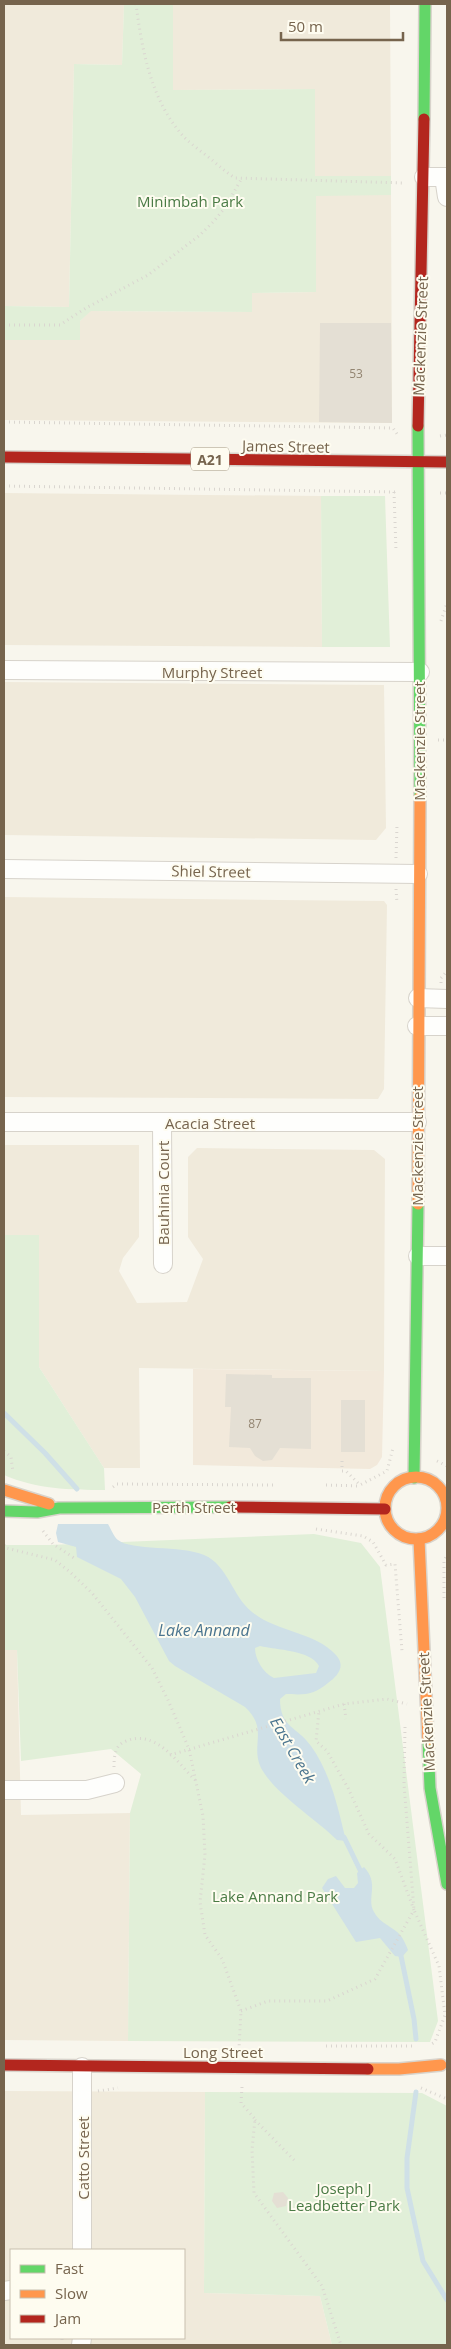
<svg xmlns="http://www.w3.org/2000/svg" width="451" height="2349" font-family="'Open Sans',sans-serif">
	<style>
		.residential { fill: #f0eadb; fill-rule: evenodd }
		.commercial { fill: #f2e9db }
		.green { fill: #e1efd8 }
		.water { fill: #cfe0e7; fill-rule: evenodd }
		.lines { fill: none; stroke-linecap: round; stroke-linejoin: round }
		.stream { stroke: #cfe0e7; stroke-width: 5 }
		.building { fill: #e4dfd4 }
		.street-casing { stroke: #d7d3cb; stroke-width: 20 }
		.fast-casing { stroke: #d8d3cb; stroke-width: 14 }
		.slow-casing { stroke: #d8d3cb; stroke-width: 14 }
		.jam-casing { stroke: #d8d3cb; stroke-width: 14 }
		.path { stroke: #dad6d0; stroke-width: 3; stroke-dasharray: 1 4; stroke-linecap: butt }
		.street { stroke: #fefefc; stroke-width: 18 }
		.fast { stroke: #63d668; stroke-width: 11 }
		.slow { stroke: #ff974d; stroke-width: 11 }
		.jam { stroke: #b3261e; stroke-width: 11 }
		.labels { text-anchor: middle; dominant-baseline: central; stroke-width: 4; stroke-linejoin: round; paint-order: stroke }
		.number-label { font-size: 12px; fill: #938571 }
		.shield { fill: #fefcf0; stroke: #9f927e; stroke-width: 1 }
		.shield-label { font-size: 14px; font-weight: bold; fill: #76644d }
		.park-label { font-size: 15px; fill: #4a7b45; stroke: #fefcf0 }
		.street-label { font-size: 15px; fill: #76644d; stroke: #fefcf0 }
		.water-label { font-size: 16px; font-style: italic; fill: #4b758f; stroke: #fefcf0 }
	</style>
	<rect width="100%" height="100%" fill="#f8f6ed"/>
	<g class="residential">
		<polygon points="4,4 124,4 122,65 74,64 69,307 4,306"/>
		<polygon points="173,4 390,4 391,176 315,176 315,89 173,90"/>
		<polygon points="316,195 391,195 392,423 4,420 4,340 80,340 80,321 90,311 252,312 252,293 316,292"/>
		<polygon points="4,493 321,496 322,647 4,645"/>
		<polygon points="4,682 384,685 386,828 376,840 4,835"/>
		<polygon points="4,897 384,901 387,905 384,1089 378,1099 4,1097"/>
		<polygon points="4,1145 139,1145 139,1237 123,1258 119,1271 137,1303 187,1302 203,1259 188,1237 188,1157 197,1148 374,1150 385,1159 384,1371 139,1368 140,1468 104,1468 39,1367 39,1235 4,1235"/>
		<polygon points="4,1650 17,1650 21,1815 130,1813 128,2041 4,2040"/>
		<path d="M4,2091L205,2092L204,2293L320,2296L332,2345H4ZM11,2250H184V2338H11Z"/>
	</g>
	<polygon class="commercial" points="193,1369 384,1371 382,1457 377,1465 370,1469 193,1465"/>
	<g class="green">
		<polygon points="124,4 173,4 173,90 315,89 315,176 391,176 391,195 316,196 316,292 252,293 252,312 91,311 80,321 80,340 4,340 4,306 69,307 74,64 122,65"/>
		<polygon points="321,496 385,496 390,647 322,647"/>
		<path d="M4,1235H39V1367L104,1468L105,1490C70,1490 36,1489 4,1475Z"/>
		<polygon points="314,1534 361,1543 380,1567 438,2021 430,2042 128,2041 130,1813 141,1774 111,1749 21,1761 17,1650 4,1650 4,1545 49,1545"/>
		<polygon points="205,2092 422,2093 447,2106 447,2345 332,2345 320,2296 204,2293"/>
	</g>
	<g class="water">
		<path d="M58,1524H108C111,1529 114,1537 118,1540C131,1551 181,1545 204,1555C228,1565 232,1596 252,1612C276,1632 315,1632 336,1655C346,1666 338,1676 328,1683C313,1695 306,1695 286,1694L280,1699C280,1728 298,1727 311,1746C331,1774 338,1808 346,1841L337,1840C315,1818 276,1795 261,1768C250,1745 269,1729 245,1707L175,1666L169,1661L135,1597L121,1579L77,1557L76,1547L58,1542L56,1533ZM260,1646C276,1650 311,1650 319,1666L316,1673L274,1678C263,1673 255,1659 255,1648Z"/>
		<path d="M364,1867C380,1884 366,1898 374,1912C380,1924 393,1926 401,1936C404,1940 406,1945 408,1950L402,1957L395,1956L380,1938L356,1942L322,1888L328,1879L336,1876L345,1888H354L358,1883L357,1873Z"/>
	</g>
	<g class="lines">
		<g class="stream">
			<polyline points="4,1413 45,1453 77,1489"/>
			<polyline points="344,1837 362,1874"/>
			<polyline points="400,1951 414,2019 416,2039"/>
			<polyline points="416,2092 407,2158 407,2188 423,2261 447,2300"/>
		</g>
	</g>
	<g class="building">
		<polygon points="320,323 391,323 392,423 319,422"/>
		<polygon points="226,1374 272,1375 272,1378 311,1378 311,1449 280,1448 272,1460 263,1461 255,1456 250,1448 229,1447 231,1407 225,1407"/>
		<rect x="341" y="1400" width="24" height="52"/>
		<polygon points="283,2192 288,2198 286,2206 277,2208 272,2201 274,2193"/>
	</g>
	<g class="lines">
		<defs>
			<g id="street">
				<polyline points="424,177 447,177"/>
				<polyline points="444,177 447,197"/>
				<polyline points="4,670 420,672"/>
				<polyline points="4,869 418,874"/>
				<polyline points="418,998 447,999"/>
				<polyline points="417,1026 447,1026"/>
				<polyline points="4,1122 417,1122"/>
				<polyline points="162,1123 163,1264"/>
				<polyline points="418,1256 447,1256"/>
				<polyline points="4,1790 87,1790 115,1783"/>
				<polyline points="82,2067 82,2250"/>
				<polyline points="4,2291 11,2290"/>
				<polyline points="81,2345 82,2338"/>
			</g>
			<g id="fast">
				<polyline points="424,119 425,4"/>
				<polyline points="418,426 420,797"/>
				<polyline points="414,1478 418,1204"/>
				<polyline points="4,1511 37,1512 59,1508 230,1507"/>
				<polyline points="428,1740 430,1788 447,1884"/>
			</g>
			<g id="slow">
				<polyline points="418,1204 420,797"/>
				<circle cx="416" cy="1508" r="31"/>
				<polyline points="4,1490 49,1504"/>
				<polyline points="419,1539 428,1740"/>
				<polyline points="368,2069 399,2069 441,2065"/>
			</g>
			<g id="jam">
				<polyline points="418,426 424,119"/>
				<polyline points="4,457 447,462"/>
				<polyline points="230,1507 385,1509"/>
				<polyline points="4,2065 368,2069"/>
			</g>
		</defs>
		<use href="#street" class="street-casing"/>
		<use href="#fast" class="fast-casing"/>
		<use href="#slow" class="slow-casing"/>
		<use href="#jam" class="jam-casing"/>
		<g class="path">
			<path d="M136,4C142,50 151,101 184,137C192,145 202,152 211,159C219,166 226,172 235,178L405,183"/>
			<polyline points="4,325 60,325 86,308 148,275 200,235 213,222 224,209 242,178"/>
			<polyline points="4,422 393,428 397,434"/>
			<polyline points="440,436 447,435"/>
			<polyline points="4,486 396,492"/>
			<polyline points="394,492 396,551"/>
			<polyline points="440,493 447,493"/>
			<polyline points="441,621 447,603"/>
			<polyline points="438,740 447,740"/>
			<polyline points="396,858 397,825"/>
			<polyline points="396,889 397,903"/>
			<polyline points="441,983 441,978 447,971"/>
			<polyline points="4,1451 11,1457 13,1472"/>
			<polyline points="342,1461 342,1471 346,1471 360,1485 387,1471 393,1448"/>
			<polyline points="437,1461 447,1466"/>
			<polyline points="326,1485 360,1486"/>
			<polyline points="113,1487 117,1484 275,1485"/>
			<polyline points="316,1529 363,1536 373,1542 386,1565 395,1564 402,1651"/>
			<polyline points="43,1531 53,1544 74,1558"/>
			<polyline points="4,1545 6,1548 55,1560 70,1572 92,1593 152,1668 168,1700 189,1749 196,1782 203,1816 205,1855 200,1902 205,1935 222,1959 241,2011 239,2048"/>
			<polyline points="444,1598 444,1561 447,1555"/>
			<polyline points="344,1704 346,1719"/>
			<polyline points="405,1727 404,1784 414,1910 439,1966 445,2015 435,2042 430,2045"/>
			<polyline points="170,1755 344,1704 387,1699 407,1704"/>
			<path d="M114,1767C114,1756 115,1745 126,1741C156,1729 177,1762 196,1781"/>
			<polyline points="241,2011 268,2001 327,2001 375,1979 414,1910 395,1859 369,1834 348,1788 327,1751 316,1741 319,1711"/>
			<polyline points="326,2046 412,2046"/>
			<polyline points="242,2087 241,2103 255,2119 252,2150 254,2193 322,2286 341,2345"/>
			<polyline points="421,2088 447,2099"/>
			<polyline points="98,2091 118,2088"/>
			<polyline points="255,2120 296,2162"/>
			<polyline points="62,2345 62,2338"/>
		</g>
		<use href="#street" class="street"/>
		<use href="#fast" class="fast"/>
		<use href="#slow" class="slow"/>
		<use href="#jam" class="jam"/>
	</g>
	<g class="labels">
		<g class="number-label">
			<text x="356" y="373">53</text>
			<text x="255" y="1423">87</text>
		</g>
		<rect class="shield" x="191" y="447.5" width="38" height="23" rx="4"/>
		<g class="shield-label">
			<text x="210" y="459">A21</text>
		</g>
		<g class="park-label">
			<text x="190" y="201">Minimbah Park</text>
			<text x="275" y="1896">Lake Annand Park</text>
			<text x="344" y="2188">Joseph J<tspan x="344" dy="17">Leadbetter Park</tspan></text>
		</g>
		<g class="street-label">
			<text transform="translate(420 336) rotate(-88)">Mackenzie Street</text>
			<text transform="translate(286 446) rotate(1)">James Street</text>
			<text x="212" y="672">Murphy Street</text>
			<text transform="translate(419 741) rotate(-90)">Mackenzie Street</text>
			<text transform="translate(211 871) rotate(1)">Shiel Street</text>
			<text x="210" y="1123">Acacia Street</text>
			<text transform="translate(417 1146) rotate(-90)">Mackenzie Street</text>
			<text transform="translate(163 1193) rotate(-90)">Bauhinia Court</text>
			<text x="194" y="1507">Perth Street</text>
			<text transform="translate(426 1712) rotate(-93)">Mackenzie Street</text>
			<text x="223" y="2052">Long Street</text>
			<text transform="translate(83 2158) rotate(-90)">Catto Street</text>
		</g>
		<g class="water-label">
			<text x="204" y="1630">Lake Annand</text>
			<text transform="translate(293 1750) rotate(60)">East Creek</text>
		</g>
	</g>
	<rect width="451" height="2349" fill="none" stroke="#76644d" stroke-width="10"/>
	<rect x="10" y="2249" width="175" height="90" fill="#fefcf0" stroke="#c8bfaf"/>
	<rect x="20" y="2265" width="25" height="8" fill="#63d668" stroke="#c8bfaf"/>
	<text x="55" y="2274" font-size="15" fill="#76644d">Fast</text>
	<rect x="20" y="2290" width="25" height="8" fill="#ff974d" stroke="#c8bfaf"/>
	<text x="55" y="2299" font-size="15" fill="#76644d">Slow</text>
	<rect x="20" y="2315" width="25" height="8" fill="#b3261e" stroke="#c8bfaf"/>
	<text x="55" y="2324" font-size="15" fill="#76644d">Jam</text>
	<path d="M281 32v8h122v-8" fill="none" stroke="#76644d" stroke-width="2.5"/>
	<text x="288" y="32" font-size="15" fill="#76644d" stroke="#fefcf0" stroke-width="4" paint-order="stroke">50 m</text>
</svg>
